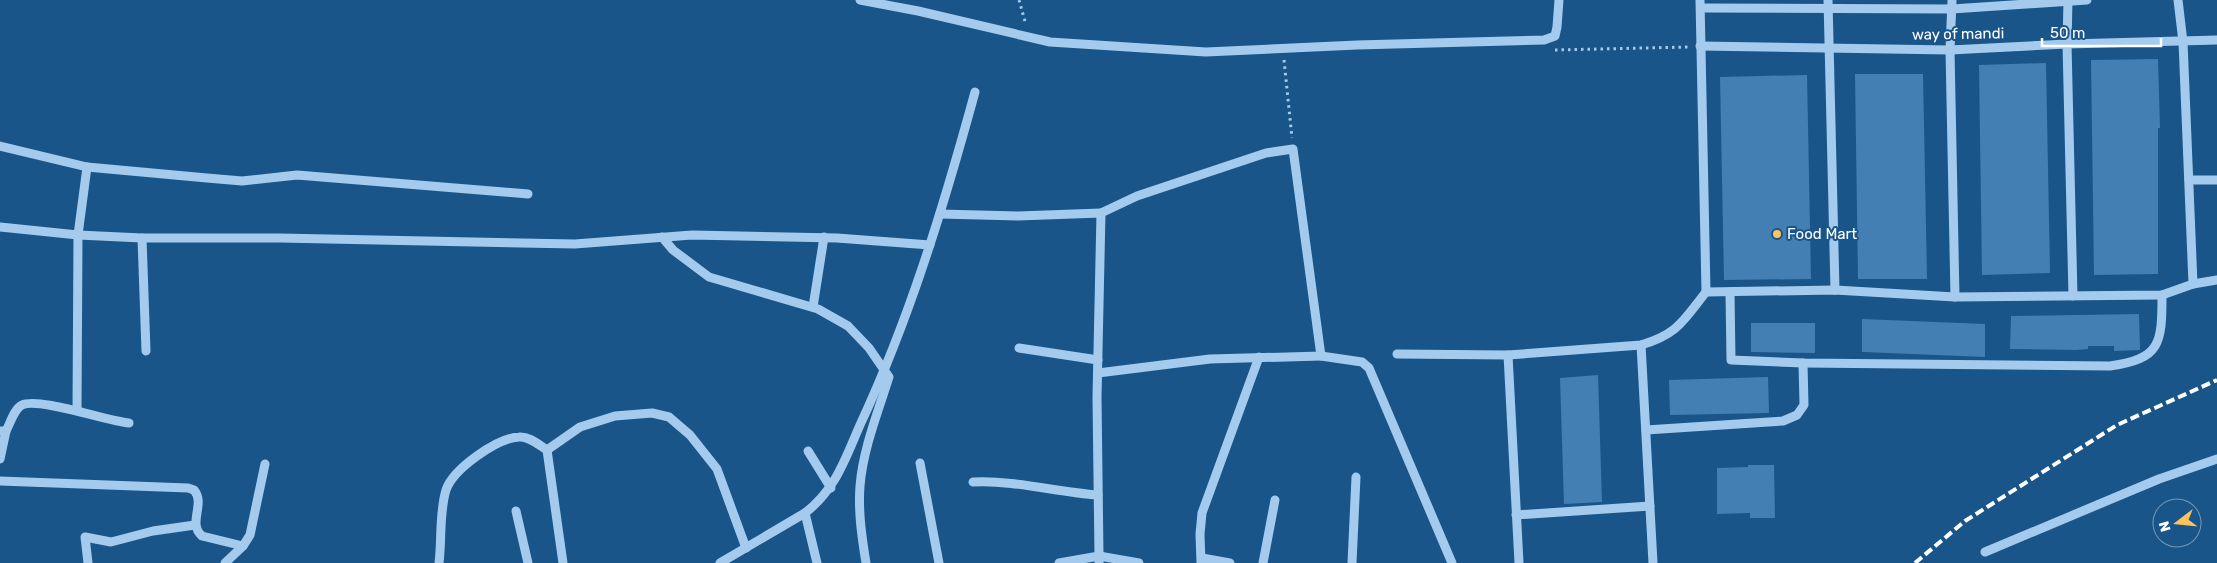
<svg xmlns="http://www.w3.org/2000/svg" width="2217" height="563" font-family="Rubik,sans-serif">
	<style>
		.building { fill: #437fb2 }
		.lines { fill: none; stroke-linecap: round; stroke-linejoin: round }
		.path { stroke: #a4cbed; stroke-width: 3; stroke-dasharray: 2.5 4; stroke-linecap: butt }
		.minor { stroke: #a4cbed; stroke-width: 9 }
		.rail { stroke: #fff; stroke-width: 4; stroke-dasharray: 9 4; stroke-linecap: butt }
		.poi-dot { fill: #ffc260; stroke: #1a5589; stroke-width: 2 }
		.labels { text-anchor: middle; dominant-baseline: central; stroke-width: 4; stroke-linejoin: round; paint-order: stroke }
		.street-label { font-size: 15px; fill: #fff; stroke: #1a5589 }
		.poi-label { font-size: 15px; fill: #fff; stroke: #1a5589; text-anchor: start }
	</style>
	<rect width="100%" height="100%" fill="#1a5589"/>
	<g class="building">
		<polygon points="2158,59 2160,128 2158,128 2158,274 2094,275 2091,60"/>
		<polygon points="2046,63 2050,273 1982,275 1979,65"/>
		<polygon points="1855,74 1923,74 1927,279 1858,279"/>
		<polygon points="1807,75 1811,279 1724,280 1720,77"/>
		<polygon points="2139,314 2140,350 2114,351 2114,346 2088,346 2088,349 2076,350 2010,349 2011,316"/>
		<polygon points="1862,319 1985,324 1985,357 1862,352"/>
		<polygon points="1751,323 1815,323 1815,353 1751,352"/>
		<polygon points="1598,375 1602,502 1564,504 1560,378"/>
		<polygon points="1768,377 1769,413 1670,415 1669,380"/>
		<polygon points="1748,465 1774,465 1775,518 1750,518 1750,513 1717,514 1717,468 1748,467"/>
	</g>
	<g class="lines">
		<g class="path">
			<polyline points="1019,0 1026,25"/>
			<polyline points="1555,50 1689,47"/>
			<polyline points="1284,60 1292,138"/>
		</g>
		<g class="minor">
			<polyline points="860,0 918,11 1050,42 1206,52 1357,45 1544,40 1555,36 1557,27 1559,0"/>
			<polyline points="1700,0 1706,292 1835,290 1955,297 2162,295 2193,284 2183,42 2178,0"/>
			<polyline points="1828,0 1835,290"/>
			<polyline points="1952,0 1950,50 1955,297"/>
			<polyline points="2068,0 2067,44 2073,296"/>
			<polyline points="1701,8 1952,9 2087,0"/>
			<polyline points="1700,46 1950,50 2067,44 2217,40"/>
			<polyline points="0,146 87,167 207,178 242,181 297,175 528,194"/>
			<polyline points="2189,180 2217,180"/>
			<polyline points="940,214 1018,216 1101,213 1097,397 1099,556 1059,563"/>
			<polyline points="0,227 78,235 142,238 280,238 575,244 692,235 837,238 930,245"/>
			<path d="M662,237L673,250L709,277L818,309L848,326L869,348L889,377C878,412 863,449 860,486C858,512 862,538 866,563"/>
			<polyline points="142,238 146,351"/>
			<polyline points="2193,284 2217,280"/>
			<path d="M1730,292L1731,360L1803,363L2110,366C2161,359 2162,343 2162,295"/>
			<polyline points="813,307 824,237"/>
			<polyline points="1641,345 1653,563"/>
			<polyline points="1019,348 1098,360"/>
			<path d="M1397,354L1508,355L1641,345C1678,334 1683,321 1706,292"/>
			<polyline points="1508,355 1519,563"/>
			<polyline points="1321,356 1362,362 1369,368 1452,563"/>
			<polyline points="1098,373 1210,359 1321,356 1293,149 1266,153 1137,196 1101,213"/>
			<polyline points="77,410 78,235 87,167"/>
			<polyline points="1646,430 1783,421 1797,415 1804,405 1803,363"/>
			<path d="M6,431C10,424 14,409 22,405C39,397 107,421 129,423"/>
			<polyline points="547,450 580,427 615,416 652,413 669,417 690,435 717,469 746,548"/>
			<polyline points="808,451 831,488"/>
			<polyline points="0,459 6,431 0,431"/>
			<polyline points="920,463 939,563"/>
			<path d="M0,481L188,488L194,490C206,504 187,523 202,536L243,546"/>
			<path d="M973,482C1015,480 1056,492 1098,495"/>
			<polyline points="516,511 528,563"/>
			<polyline points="805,513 817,563"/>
			<polyline points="1516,515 1650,506"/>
			<polyline points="1985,552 2159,479 2217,459"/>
			<polyline points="1202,558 1230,563"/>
			<polyline points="88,563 85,537 111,542 153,531 195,525"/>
			<polyline points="225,563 243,546 250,535 265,464"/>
			<path d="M439,563C442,539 439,513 446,490C453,469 497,438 519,437C529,436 539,445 547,450L563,563"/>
			<path d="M720,563L805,513C836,489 845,459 860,425C910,318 944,205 975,92"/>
			<polyline points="1099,563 1099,556 1139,563"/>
			<polyline points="1201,563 1200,534 1202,513 1259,357"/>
			<polyline points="1263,563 1275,500"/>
			<polyline points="1352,563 1356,477"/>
		</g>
		<polyline class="rail" points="1915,563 1965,521 2117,425 2217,380"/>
	</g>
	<circle class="poi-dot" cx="1777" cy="234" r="5"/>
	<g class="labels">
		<g class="street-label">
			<text transform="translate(1958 34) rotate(-1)">way of mandi</text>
		</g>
		<g class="poi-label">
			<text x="1787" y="234">Food Mart</text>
		</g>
	</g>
	<g transform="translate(2177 523) rotate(254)"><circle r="24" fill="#1a5589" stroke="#7699b8"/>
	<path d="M0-4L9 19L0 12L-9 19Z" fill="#ffc260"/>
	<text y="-8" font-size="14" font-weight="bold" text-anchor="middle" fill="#ffffff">N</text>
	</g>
	<path d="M2042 38v8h119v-8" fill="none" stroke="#ffffff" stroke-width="2.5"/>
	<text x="2050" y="38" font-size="15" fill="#ffffff" stroke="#1a5589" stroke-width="4" paint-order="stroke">50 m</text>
</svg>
